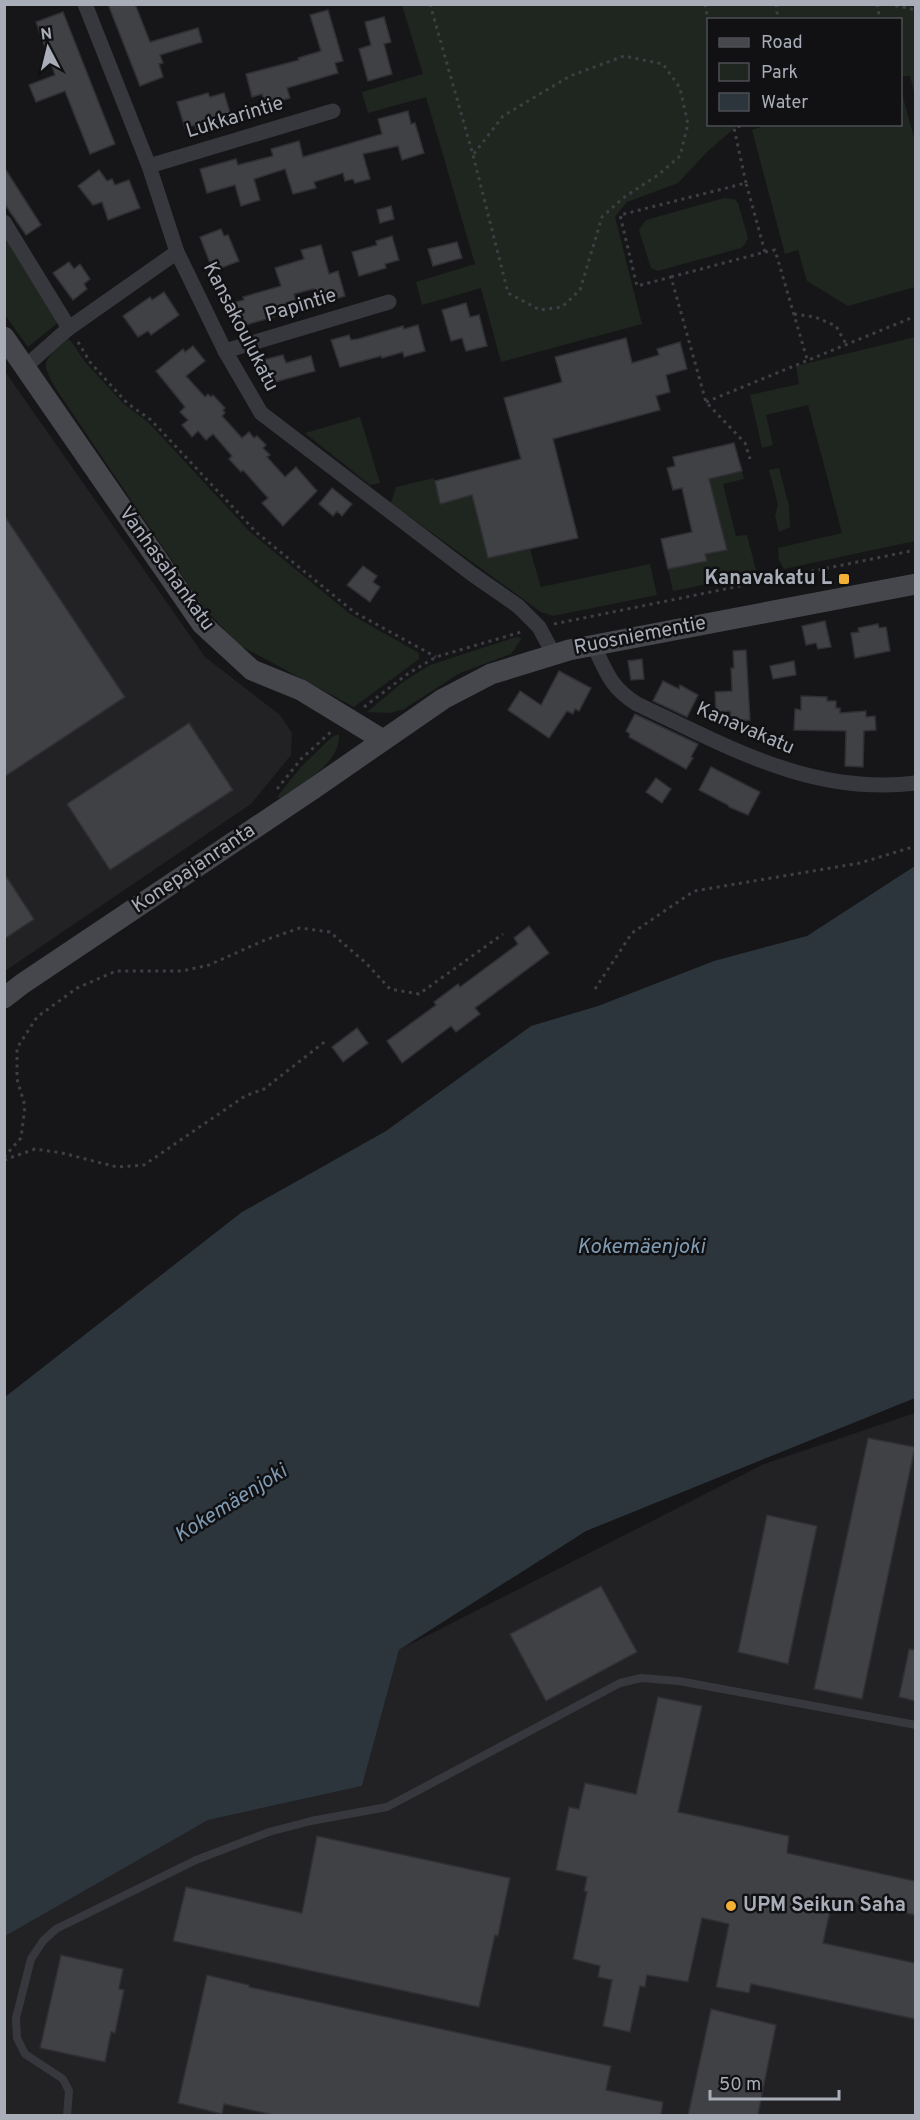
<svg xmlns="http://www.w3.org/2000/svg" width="920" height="2120" font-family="Overpass,sans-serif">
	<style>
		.built { fill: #222225 }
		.green { fill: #1e261f }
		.water { fill: #2c353c }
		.building { fill: #404145; stroke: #303034; stroke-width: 1.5 }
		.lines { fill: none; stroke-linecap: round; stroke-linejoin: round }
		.path { stroke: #3d3f44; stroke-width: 3; stroke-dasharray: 3 4.5; stroke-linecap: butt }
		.lane { stroke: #37383d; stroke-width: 8 }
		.street { stroke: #37383d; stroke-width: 15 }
		.secondary { stroke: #45474d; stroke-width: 21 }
		.poi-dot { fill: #f2b134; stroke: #111113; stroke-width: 2 }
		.labels { text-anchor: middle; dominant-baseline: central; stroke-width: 5; stroke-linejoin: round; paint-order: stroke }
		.street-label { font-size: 20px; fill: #a8adb8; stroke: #111113 }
		.poi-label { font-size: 20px; font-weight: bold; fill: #a8adb8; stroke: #111113; text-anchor: end }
		.water-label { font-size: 21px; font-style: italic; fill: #7f9bb3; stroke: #111113 }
	</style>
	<rect width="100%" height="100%" fill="#161618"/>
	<g class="built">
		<polygon points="4,370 205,657 280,715 292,733 291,755 251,804 5,971"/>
		<polygon points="915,1413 915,2115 5,2115 4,1935 208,1820 362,1786 399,1650 764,1464"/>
	</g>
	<g class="green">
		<polygon points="402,5 915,5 915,96 910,76 901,76 900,20 708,20 708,124 738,125 707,152 678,183 627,202 615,217 642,324 501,362 481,288 422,305 416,282 475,264 426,97 368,113 362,92 423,74"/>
		<polygon points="901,90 915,141 915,287 848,306 807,281 798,250 785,254 752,130 770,124 900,124"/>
		<polygon points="724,198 734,199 738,203 748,238 745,244 741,248 658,271 651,268 639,230 646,220"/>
		<polygon points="4,233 60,321 28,347 5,315"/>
		<polygon points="915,337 915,541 784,569 779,560 778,548 842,533 808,405 766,415 773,445 762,448 750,395 799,384 796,366"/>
		<path d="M68,339L71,341L85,362L124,404L148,422L250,532L350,614L419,653V659L354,707L239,645L204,608L56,389C39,359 44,362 68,339Z"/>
		<polygon points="360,417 380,483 370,485 305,433"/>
		<polygon points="779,468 789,506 790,527 779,532 775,515 778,505 769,470"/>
		<polygon points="742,471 744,479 723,484 736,536 747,535 757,574 673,591 668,569 706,561 705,554 727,550 709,479"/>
		<polygon points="434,478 440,503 472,495 488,558 530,549 541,587 650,564 657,595 553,616 541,612 391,503 396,487"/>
		<polygon points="516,637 522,638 511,654 460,673 404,709 390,713 367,712 403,682 430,665"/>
		<path d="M339,734C341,764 302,783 280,798L277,797L301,767L332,737Z"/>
	</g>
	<polygon class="water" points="915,866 915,1398 586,1531 399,1650 362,1786 208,1820 5,1936 5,1397 242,1212 386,1131 531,1026 598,1006 714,961 807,936"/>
	<g class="building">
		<polygon points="108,4 135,4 150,42 198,28 202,42 160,55 163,63 159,64 163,77 140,86"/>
		<polygon points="328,10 343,61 335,63 338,73 287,88 290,98 265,105 262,94 252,97 246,74 299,60 298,58 321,51 310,15"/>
		<polygon points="63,12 115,144 90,154 65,91 36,102 29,85 55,75 36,22"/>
		<polygon points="384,17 391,42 384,44 392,74 368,81 359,49 371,45 365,22"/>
		<polygon points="208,93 210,97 224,93 232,119 196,129 195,125 185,128 177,102"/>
		<polygon points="408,111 411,124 415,123 424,153 402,160 398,146 363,154 370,179 355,183 353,179 345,181 343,173 314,182 316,188 293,194 285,169 254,179 260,200 241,206 235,185 207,193 200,169 236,159 238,165 273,156 271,149 299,141 303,157 382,134 378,119"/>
		<polygon points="4,167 41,225 26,235 4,203"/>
		<polygon points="99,170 107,181 112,179 115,185 129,180 140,208 108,220 102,202 93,205 78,186"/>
		<polygon points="391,206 394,219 380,223 377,210"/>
		<polygon points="221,229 224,236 228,235 239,261 213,271 200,237"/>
		<polygon points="392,236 399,260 385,264 386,268 359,276 352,252 377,245 376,241"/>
		<polygon points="457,242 462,258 433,266 428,249"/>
		<polygon points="321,245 329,274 338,271 345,296 319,304 313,289 294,294 296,301 272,308 274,317 238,327 232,303 244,300 243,297 281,286 275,268 304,259 301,250"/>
		<polygon points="69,262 74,269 80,264 90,279 84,284 87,289 73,300 53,273"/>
		<polygon points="164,292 179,315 151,335 148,331 138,337 123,316 150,297 152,300"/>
		<polygon points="466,303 470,317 479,315 487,346 466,351 462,338 451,341 442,310"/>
		<polygon points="418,325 425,351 404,357 403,352 382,358 381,356 340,367 331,340 349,335 351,340 358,339 403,326 404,329"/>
		<polygon points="626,338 632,363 659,355 657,349 680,342 687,369 666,375 670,392 656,396 660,410 553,439 578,538 488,558 472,495 440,504 435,481 521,459 504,398 562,382 555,357"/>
		<polygon points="193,346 205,361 186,376 205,397 208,394 211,397 213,395 225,408 223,410 225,413 222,416 242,438 249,432 254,438 257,436 266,445 263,448 270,455 267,457 285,477 296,467 317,491 283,526 262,503 268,498 243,470 241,472 229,459 232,456 213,434 206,440 198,431 192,437 182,425 188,420 180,412 185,407 156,371 183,349 185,352"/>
		<polygon points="283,355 286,363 311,356 315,371 275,382 273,376 260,380 255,362"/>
		<polygon points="734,443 742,471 709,479 727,550 705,554 707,561 668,569 661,539 692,532 682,488 673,490 667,468 675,466 673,457"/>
		<polygon points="332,488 352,504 342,516 337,511 333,516 319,504"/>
		<polygon points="4,515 125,697 4,777"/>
		<polygon points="363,566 377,576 373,582 380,587 370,602 347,585"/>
		<polygon points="825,621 831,647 818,649 816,643 806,645 802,626"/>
		<polygon points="878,624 879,628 886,627 890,651 855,658 851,633 859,632 858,628"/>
		<polygon points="746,650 750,720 731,721 730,711 716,712 715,692 732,691 731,668 734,668 733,651"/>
		<polygon points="642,659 644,679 631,680 628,661"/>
		<polygon points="794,661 796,675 773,679 770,666"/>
		<polygon points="559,671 591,688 579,711 575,709 573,714 567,711 549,738 508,710 520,691 541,705"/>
		<polygon points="663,681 679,689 680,685 698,695 687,717 653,701"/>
		<polygon points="801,696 827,697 827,701 836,701 836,708 840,708 840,713 866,711 866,717 875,716 876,730 864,731 863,767 845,766 846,731 794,730 795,709 801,710"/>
		<polygon points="635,714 698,744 691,757 693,758 686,769 629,737 630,734 626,731"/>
		<polygon points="189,723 233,790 110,870 67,804"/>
		<polygon points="711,767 760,792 748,815 729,807 728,805 699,790"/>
		<polygon points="656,778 671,789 662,803 646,792"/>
		<polygon points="4,873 34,919 4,939"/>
		<polygon points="529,926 549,953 475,1008 480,1014 456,1032 451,1026 402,1063 387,1041 436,1005 434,1002 458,984 460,987 518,944 514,938"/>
		<polygon points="357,1028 368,1043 343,1062 332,1047"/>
		<polygon points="868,1438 915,1447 862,1699 814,1689"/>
		<polygon points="767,1515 817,1526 788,1664 738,1652"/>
		<polygon points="601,1586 637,1652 546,1701 510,1634"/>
		<polygon points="909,1649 915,1650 915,1701 899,1697"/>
		<polygon points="658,1697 702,1706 678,1812 789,1836 787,1853 915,1881 915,1915 833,1898 823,1943 915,1963 915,2019 751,1984 749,1993 716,1987 729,1924 702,1918 688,1982 647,1975 645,1987 640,1986 630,2032 603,2026 612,1980 598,1977 600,1966 573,1959 587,1892 584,1891 587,1877 556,1870 569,1807 579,1809 585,1783 636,1794"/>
		<polygon points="317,1836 510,1878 498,1936 495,1935 479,2007 173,1941 186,1887 302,1913"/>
		<polygon points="61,1955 123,1969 119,1989 124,1990 115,2033 111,2032 105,2062 40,2048"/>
		<polygon points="207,1975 249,1985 249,1987 611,2066 606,2090 663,2102 661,2115 273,2115 224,2104 222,2114 178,2103"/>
		<polygon points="711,2009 776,2025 758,2115 688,2115"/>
	</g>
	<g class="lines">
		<g class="path">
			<polyline points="430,4 473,155 508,293 540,310 562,307 580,290 602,217 623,198 658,175 680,156 688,124 680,88 663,64 624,56 570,76 503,116 473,155"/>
			<polyline points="705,4 708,20"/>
			<polyline points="776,4 778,20"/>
			<polyline points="877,4 880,20"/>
			<polyline points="888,4 916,10"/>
			<polyline points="746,183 734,128 747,124"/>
			<polyline points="765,252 775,250 807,359"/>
			<polyline points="671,277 765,252 746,183 620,215 637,286 671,277 706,402 745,443 750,459"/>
			<polyline points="794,314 815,317 836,326 846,344"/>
			<polyline points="78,342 90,362 127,403 151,420 256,532 354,612 436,657"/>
			<polyline points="706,402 916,316"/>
			<polyline points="554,624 916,550"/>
			<polyline points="364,707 409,673 436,657 521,632"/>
			<polyline points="277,789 302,758 332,731"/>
			<polyline points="595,989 632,933 694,891 860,863 916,846"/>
			<polyline points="4,1157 21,1138 25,1106 17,1079 17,1048 37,1017 77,988 116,971 182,971 209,965 265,940 300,928 330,932 367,964 390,989 419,994 503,934"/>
			<polyline points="4,1160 35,1149 62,1153 117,1167 144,1165 245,1096 264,1089 327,1040"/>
		</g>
		<polyline class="lane" points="67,2116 69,2091 63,2079 25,2054 17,2038 16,2018 31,1959 43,1941 56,1929 196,1860 269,1832 311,1821 387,1807 620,1683 641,1678 679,1681 916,1725"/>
		<g class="street">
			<polyline points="85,4 149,166 177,252 225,351 261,413 472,574 518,606 539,627 553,653"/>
			<polyline points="149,166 333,111"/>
			<polyline points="4,222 69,328 177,252"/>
			<polyline points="225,351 389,302"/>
			<polyline points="26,366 69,328"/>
			<path d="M594,646C606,672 611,688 637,704C727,746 811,796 916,783"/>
		</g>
		<g class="secondary">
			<polyline points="4,337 202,624 252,670 301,690 383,740"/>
			<polyline points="4,998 22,984 313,789 443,699 491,674 569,650 916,584"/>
		</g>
	</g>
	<g class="poi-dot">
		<rect x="838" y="573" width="12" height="12" rx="3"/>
		<circle cx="731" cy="1906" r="6"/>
	</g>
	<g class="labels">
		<g class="street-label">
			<text transform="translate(235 118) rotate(-17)">Lukkarintie</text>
			<text transform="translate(301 306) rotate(-17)">Papintie</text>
			<text transform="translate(240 327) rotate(63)">Kansakoulukatu</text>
			<text transform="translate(166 569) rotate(54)">Vanhasahankatu</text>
			<text transform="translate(640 636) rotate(-11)">Ruosniementie</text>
			<text transform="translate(745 729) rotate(23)">Kanavakatu</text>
			<text transform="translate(194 869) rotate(-34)">Konepajanranta</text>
		</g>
		<g class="poi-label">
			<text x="832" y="579">Kanavakatu L</text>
			<text x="743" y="1906" text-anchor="start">UPM Seikun Saha</text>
		</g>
		<g class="water-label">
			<text x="641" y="1247">Kokemäenjoki</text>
			<text transform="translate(231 1504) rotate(-32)">Kokemäenjoki</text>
		</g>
	</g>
	<rect width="920" height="2120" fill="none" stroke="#a8adb8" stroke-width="12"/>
	<rect x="707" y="18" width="195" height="108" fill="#111113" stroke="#4d4f55" stroke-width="1.5"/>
	<rect x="719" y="38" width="30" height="9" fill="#45474d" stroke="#4d4f55" stroke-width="1.5"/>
	<text x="761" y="48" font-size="18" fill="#a8adb8">Road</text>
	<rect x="719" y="63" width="30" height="18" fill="#1e261f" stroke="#4d4f55" stroke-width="1.5"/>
	<text x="761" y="78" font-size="18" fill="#a8adb8">Park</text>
	<rect x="719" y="93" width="30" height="18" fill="#2c353c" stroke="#4d4f55" stroke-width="1.5"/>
	<text x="761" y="108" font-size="18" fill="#a8adb8">Water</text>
	<g transform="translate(48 48) rotate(353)" stroke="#111113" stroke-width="4.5" paint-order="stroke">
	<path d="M0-4.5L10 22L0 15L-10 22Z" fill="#a8adb8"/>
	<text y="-9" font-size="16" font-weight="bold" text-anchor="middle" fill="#a8adb8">N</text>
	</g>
	<path d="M710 2090v9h129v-9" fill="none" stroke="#a8adb8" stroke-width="3"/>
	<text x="719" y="2090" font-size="18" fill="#a8adb8" stroke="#111113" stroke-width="4.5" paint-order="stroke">50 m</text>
</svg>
